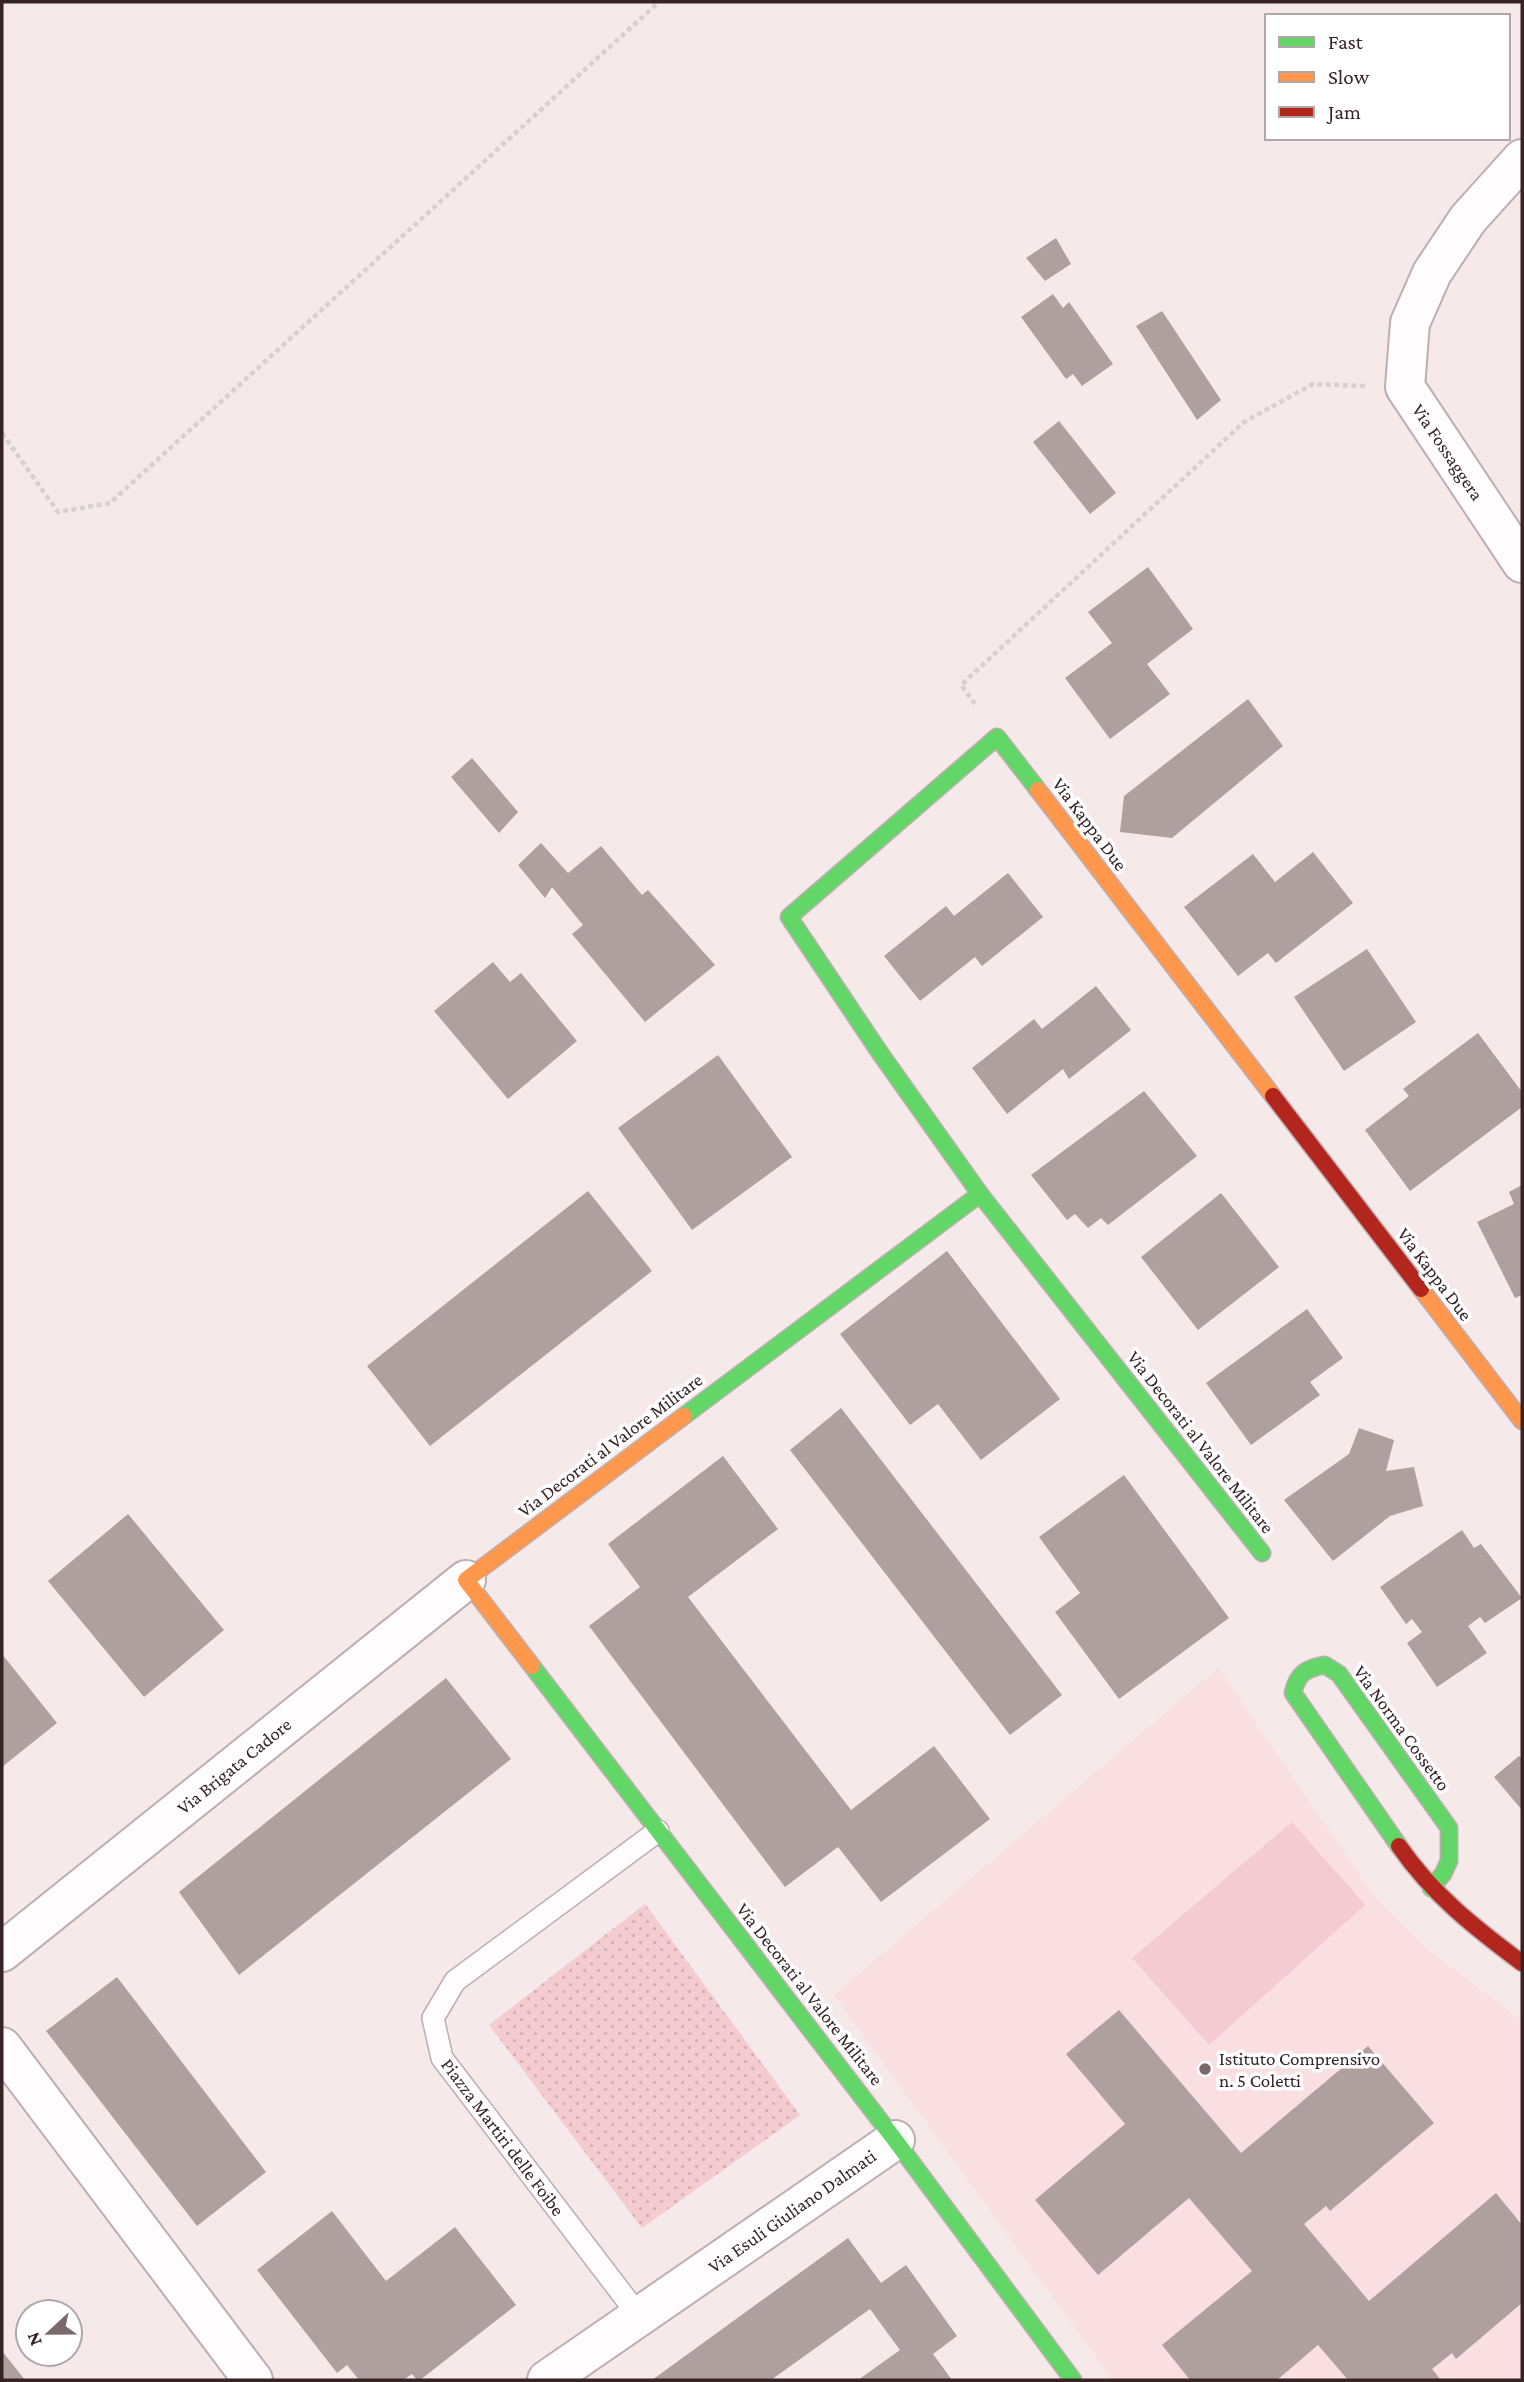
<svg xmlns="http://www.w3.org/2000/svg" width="1524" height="2382" font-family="'Crimson Pro',serif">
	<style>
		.built { fill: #fadfe2 }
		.green { fill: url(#green-dots) }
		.pitch { fill: #f3cbd0 }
		.building { fill: #afa09f }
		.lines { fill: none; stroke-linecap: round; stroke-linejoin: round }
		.lane-casing { stroke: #bdaeb0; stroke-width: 24 }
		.street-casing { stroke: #bdaeb0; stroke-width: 42 }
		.fast-casing { stroke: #bdaeb0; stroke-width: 19 }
		.slow-casing { stroke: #bdaeb0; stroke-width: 19 }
		.jam-casing { stroke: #bdaeb0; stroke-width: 19 }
		.path { stroke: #d6d0d1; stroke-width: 4.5; stroke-dasharray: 5 3.5; stroke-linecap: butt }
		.lane { stroke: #fefcfc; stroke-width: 21 }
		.street { stroke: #fefcfc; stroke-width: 38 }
		.fast { stroke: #63d668; stroke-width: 16 }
		.slow { stroke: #ff974d; stroke-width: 16 }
		.jam { stroke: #b3261e; stroke-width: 16 }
		.poi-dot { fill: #7a686a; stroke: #fff; stroke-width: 2.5 }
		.labels { text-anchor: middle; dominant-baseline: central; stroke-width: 7; stroke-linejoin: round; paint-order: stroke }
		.street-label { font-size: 19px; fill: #372225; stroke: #fff }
		.poi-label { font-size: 19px; fill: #372225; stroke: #fff; text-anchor: start }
	</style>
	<defs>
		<pattern id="green-dots" width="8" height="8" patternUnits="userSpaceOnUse" patternTransform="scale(1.75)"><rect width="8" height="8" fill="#f3cbd0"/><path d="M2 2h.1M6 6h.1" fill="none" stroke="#d1aeb2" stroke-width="1.8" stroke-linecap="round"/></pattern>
	</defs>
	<rect width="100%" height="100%" fill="#f5e9ea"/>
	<polygon class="built" points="1218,1668 1376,1899 1429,1951 1522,2021 1522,2380 1113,2380 834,1995"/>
	<polygon class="green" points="645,1904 800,2115 642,2228 489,2025"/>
	<polygon class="pitch" points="1292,1822 1365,1905 1209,2045 1132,1958"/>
	<g class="building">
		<polygon points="1056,238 1071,264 1045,281 1026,258"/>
		<polygon points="1053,294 1063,308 1069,302 1113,364 1082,386 1073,374 1066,379 1021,317"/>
		<polygon points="1162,311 1221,400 1197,420 1136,326"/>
		<polygon points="1059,421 1116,493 1090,514 1033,442"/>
		<polygon points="1148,567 1193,629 1147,664 1170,694 1110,739 1065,678 1112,643 1088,612"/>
		<polygon points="1248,699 1283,746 1172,838 1120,832 1124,796"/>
		<polygon points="472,758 518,812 499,833 451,777"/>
		<polygon points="541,843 568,873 601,846 642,895 648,890 715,965 645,1022 572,934 583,925 552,887 545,898 518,865"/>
		<polygon points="1313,852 1353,903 1276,963 1268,953 1238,976 1184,907 1253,854 1275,882"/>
		<polygon points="1008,873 1043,917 982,966 975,957 920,1001 884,956 946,906 954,916"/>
		<polygon points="1367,949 1416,1022 1344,1071 1294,997"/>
		<polygon points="493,962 510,982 521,973 577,1041 508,1099 434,1011"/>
		<polygon points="1096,986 1131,1030 1069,1079 1063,1069 1007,1114 972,1068 1034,1019 1042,1029"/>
		<polygon points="1478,1033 1522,1092 1522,1107 1410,1191 1365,1130 1409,1096 1403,1089"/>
		<polygon points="718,1055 792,1157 692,1230 618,1128"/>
		<polygon points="1144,1091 1197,1156 1108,1225 1101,1218 1088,1228 1075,1214 1067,1220 1031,1175"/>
		<polygon points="1522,1185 1522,1295 1515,1298 1477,1222 1514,1204 1509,1192"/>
		<polygon points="588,1191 652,1271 430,1446 367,1366"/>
		<polygon points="1221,1193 1279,1267 1198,1330 1141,1257"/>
		<polygon points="947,1251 1060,1399 981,1460 938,1404 910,1425 840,1334"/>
		<polygon points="1307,1309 1343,1358 1310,1382 1320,1395 1251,1445 1206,1383"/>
		<polygon points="841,1408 1062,1695 1010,1735 790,1450"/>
		<polygon points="1359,1428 1394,1440 1386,1471 1414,1467 1423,1506 1390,1516 1333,1561 1284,1500 1349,1454"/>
		<polygon points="723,1456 778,1529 688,1597 851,1810 934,1746 990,1819 881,1902 838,1847 785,1887 589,1626 640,1587 608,1544"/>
		<polygon points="1124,1475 1229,1618 1119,1699 1055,1612 1080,1593 1039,1537"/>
		<polygon points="128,1514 224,1630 144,1697 48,1581"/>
		<polygon points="1462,1530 1474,1548 1481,1544 1522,1598 1485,1623 1480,1617 1468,1626 1487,1653 1437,1687 1407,1643 1422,1632 1412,1619 1406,1624 1380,1587"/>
		<polygon points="2,1654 57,1723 2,1767"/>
		<polygon points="446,1678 511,1759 239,1975 179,1892"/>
		<polygon points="1519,1756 1522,1759 1522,1810 1494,1777"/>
		<polygon points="117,1977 266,2172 197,2226 46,2031"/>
		<polygon points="1119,2010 1241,2153 1368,2046 1434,2123 1330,2211 1326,2206 1304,2224 1369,2301 1496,2193 1522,2225 1522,2303 1456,2359 1452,2353 1432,2369 1441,2380 1348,2380 1318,2345 1277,2380 1190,2380 1162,2345 1252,2271 1189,2198 1098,2275 1035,2200 1125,2124 1066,2054"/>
		<polygon points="332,2211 386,2281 455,2227 516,2305 420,2380 417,2380 412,2374 403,2380 359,2380 347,2365 337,2373 257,2270"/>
		<polygon points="848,2238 881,2283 906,2265 957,2336 933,2354 952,2380 858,2380 900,2350 870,2309 771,2380 652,2380"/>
		<polygon points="2,2351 25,2380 2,2380"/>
	</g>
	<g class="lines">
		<defs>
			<polyline id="lane" points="639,2316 442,2058 433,2018 455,1981 658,1831"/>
			<g id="street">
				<polyline points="1522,159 1468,219 1432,273 1410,323 1405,387 1522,563"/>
				<polyline points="2,1952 466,1580"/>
				<polyline points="2,2047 253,2380"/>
				<polyline points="547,2380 895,2140"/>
			</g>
			<g id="fast">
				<polyline points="980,1194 880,1053 789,917 997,737 1038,790"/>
				<polyline points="684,1416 980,1194 1262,1553"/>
				<polyline points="532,1666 895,2140 1073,2380"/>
				<path d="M1399,1846L1293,1693C1297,1674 1306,1668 1325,1665L1339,1674L1449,1828V1861L1443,1874L1431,1888"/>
			</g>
			<g id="slow">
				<polyline points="1038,790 1273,1096"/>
				<polyline points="1421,1289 1522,1421"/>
				<polyline points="532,1666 466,1580 684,1416"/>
			</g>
			<g id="jam">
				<polyline points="1273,1096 1421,1289"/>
				<path d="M1399,1846C1432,1894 1475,1928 1522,1963"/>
			</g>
		</defs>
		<use href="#lane" class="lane-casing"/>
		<use href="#street" class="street-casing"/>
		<use href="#fast" class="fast-casing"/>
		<use href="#slow" class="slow-casing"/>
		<use href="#jam" class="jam-casing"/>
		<g class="path">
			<polyline points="2,433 58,512 110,503 659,2"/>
			<polyline points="975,704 961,685 1244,422 1313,384 1365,386"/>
		</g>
		<use href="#lane" class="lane"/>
		<use href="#street" class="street"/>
		<use href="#fast" class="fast"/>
		<use href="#slow" class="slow"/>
		<use href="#jam" class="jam"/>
	</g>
	<circle class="poi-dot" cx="1205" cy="2069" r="7"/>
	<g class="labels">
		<g class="street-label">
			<text transform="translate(1448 452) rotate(56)">Via Fossaggera</text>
			<text transform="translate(1090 824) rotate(53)">Via Kappa Due</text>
			<text transform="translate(1435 1274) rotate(53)">Via Kappa Due</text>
			<text transform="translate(1201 1442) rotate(52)">Via Decorati al Valore Militare</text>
			<text transform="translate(610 1445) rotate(-37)">Via Decorati al Valore Militare</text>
			<text transform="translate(1402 1728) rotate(54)">Via Norma Cossetto</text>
			<text transform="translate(234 1766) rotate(-39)">Via Brigata Cadore</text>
			<text transform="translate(810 1994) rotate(52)">Via Decorati al Valore Militare</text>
			<text transform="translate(503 2137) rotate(53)">Piazza Martiri delle Foibe</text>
			<text transform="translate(792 2211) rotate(-35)">Via Esuli Giuliano Dalmati</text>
		</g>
		<g class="poi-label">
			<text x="1219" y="2058">Istituto Comprensivo<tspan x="1219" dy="22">n. 5 Coletti</tspan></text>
		</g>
	</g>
	<rect width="1524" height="2382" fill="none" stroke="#372225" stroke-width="7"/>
	<rect x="1265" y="14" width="245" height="126" fill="#ffffff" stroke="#afa7a8" stroke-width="2"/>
	<rect x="1279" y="37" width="35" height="10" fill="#63d668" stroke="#afa7a8" stroke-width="2"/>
	<text x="1328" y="49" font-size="21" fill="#372225">Fast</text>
	<rect x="1279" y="72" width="35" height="10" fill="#ff974d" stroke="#afa7a8" stroke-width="2"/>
	<text x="1328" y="84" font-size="21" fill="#372225">Slow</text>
	<rect x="1279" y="107" width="35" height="10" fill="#b3261e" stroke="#afa7a8" stroke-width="2"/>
	<text x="1328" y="119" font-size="21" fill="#372225">Jam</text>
	<g transform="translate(49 2333) rotate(248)"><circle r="33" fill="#ffffff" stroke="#afa7a8" stroke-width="2"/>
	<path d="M0-5L12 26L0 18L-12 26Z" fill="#7a686a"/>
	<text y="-10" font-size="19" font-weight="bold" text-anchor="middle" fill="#372225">N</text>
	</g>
</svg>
